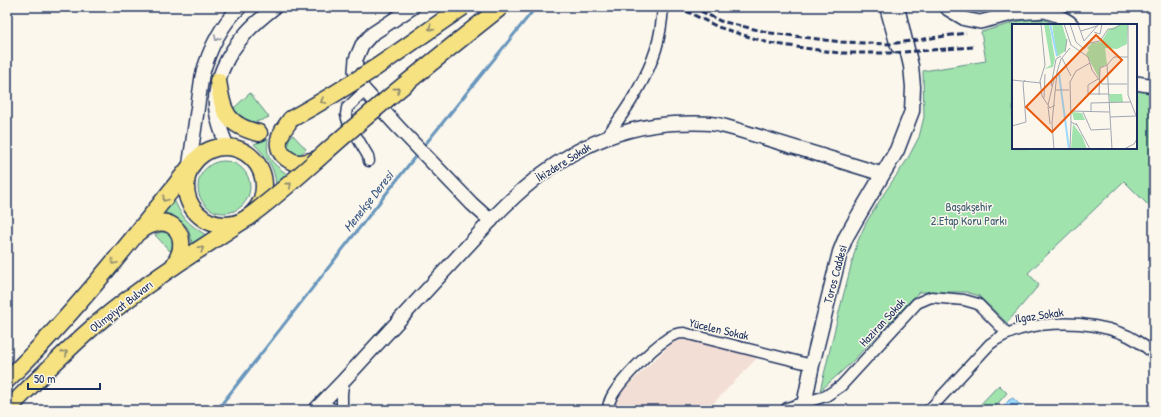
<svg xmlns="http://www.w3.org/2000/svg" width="1161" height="417" font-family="'Patrick Hand',sans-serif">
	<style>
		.built { fill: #f3ded5 }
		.green { fill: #a1e3ad; stroke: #5e8986 }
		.water { fill: #9bdafd; stroke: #6896bd }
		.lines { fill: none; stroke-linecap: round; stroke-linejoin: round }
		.stream { stroke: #6896bd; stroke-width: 3 }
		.minor-casing { stroke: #1b2f5e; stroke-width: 13 }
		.tertiary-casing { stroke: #1b2f5e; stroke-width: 16 }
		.secondary-casing { stroke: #1b2f5e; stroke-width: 17 }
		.primary-casing { stroke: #1b2f5e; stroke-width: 19 }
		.minor { stroke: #fbf7ec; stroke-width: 10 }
		.tertiary { stroke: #fbf7ec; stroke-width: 13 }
		.secondary { stroke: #fbf7ec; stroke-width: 14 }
		.primary { stroke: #f7e281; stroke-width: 16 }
		.rail { stroke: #1b2f5e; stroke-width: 3; stroke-dasharray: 6 3; stroke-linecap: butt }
		.primary-bridge-casing { stroke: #1b2f5e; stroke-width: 19; stroke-linecap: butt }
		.primary-bridge { stroke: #f7e281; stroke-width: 16 }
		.oneway { stroke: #898870 }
		.oneway2 { stroke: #8b93a5 }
		.labels { text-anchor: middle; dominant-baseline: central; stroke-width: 3; stroke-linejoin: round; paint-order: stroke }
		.street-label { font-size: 12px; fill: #1b2f5e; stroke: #fbf7ec }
		.park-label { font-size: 12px; fill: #3c5c72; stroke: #fbf7ec }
		.water-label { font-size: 13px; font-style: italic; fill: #3b5a86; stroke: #fbf7ec }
		.inset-river { fill: none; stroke: #9bdafd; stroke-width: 2 }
		.inset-road { fill: none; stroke: #a1a7b3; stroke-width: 1 }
		.view { fill: #e8590c; fill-opacity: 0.15; stroke: #e8590c; stroke-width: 2 }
		.inset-edge { fill: none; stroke: #1b2f5e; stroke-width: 2 }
	</style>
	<rect width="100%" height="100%" fill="#fbf7ec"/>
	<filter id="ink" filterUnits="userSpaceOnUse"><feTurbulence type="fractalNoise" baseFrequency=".025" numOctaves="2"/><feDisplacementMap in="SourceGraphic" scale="8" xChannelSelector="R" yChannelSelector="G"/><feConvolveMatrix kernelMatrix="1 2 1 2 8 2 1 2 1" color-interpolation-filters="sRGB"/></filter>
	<g filter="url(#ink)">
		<polygon class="built" points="684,339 700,342 758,357 707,410 614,410 617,400 622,391 673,342 678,340"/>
		<g class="green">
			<polygon points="1027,19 1045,20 1058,25 1013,25 1013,148 1136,148 1136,89 1146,92 1154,93 1154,211 1124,181 1028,273 1039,285 1007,323 979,296 966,292 919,292 881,331 851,363 820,391 838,316 857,243 866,223 885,192 907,160 919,137 924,117 923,71 986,61 981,32"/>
			<path d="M250,93L269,117C252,125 245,124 233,109Z"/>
			<path d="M293,135L306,149C298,158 297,156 288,150C286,143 287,140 293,135Z"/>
			<path d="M268,139C265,158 272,163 287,174L276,184C274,166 267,157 254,144Z"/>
			<circle cx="224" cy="187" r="26"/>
			<path d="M173,197C181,217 188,224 206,235L192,243L188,228L177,218L163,212Z"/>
			<path d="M161,232C172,232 177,243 170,251L155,235Z"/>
			<polygon points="999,385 1007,393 992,410 975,410"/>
		</g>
		<polygon class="water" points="1013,398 1025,410 1019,410 1016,408 1013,410 1001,410 1009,400"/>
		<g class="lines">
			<g class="stream">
				<polyline points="423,147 536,7"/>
				<polyline points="217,410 418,153"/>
			</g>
			<defs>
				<g id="minor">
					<polyline points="365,91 347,108 346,115 348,122 368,156 369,161"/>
					<path d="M606,137C626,111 646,81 656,49C660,36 662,21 663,7"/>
					<polyline points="315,410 329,407 335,410"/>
					<polyline points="342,410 342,393 344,380"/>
					<path d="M608,410C608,406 609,402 611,398C619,382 651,349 667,339C672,335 678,333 684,333L812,365"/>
					<polyline points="786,410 787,408 826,396 841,386 917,303 931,297 964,300 978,304 1007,333"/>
					<path d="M929,410L990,344C1023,319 1083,319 1121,333C1133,337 1145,346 1154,354"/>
				</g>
				<g id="tertiary">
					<polyline points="413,7 372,34 362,45 356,59 355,71 359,83 365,91 398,127 472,204 491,221"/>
					<polyline points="947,7 948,9 965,19 980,22 1016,13 1045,11 1057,15 1069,22 1072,25"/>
					<polyline points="1136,83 1154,86"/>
					<path d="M227,146C222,134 218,123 216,111C212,83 228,52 247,32C255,23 265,15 275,7"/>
					<path d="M189,168L202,76C209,50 220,26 240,7"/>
					<path d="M315,410L344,380L496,215C543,166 596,131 666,124C682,123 698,122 714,124C722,125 730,128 738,130L882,174"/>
				</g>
				<g id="secondary">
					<polyline points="887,7 898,46"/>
					<polyline points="803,410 812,365 840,252 846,237 854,223 897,150 912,111 913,87 911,66 897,7"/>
				</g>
				<g id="primary">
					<path d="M218,81C223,111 225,125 259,133"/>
					<path d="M291,119C287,125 280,132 279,141C278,145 280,152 283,155C295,167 304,163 318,159"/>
					<circle cx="225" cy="186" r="39"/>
					<path d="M140,231C144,229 147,226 151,225C168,217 183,229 181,247C181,254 176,261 173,267"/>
					<path d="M7,380C73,315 131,241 189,168"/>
					<path d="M7,410C37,380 67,349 100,321C146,283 197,251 247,218"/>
				</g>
			</defs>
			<use href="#minor" class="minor-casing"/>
			<use href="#tertiary" class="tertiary-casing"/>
			<use href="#secondary" class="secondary-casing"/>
			<use href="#primary" class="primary-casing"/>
			<use href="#minor" class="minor"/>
			<use href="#tertiary" class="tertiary"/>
			<use href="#secondary" class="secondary"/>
			<use href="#primary" class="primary"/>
			<g class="rail">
				<polyline points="678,7 718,27 769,43 839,53 890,53 973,47"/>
				<polyline points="693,7 720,21 771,33 841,42 890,44 966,33"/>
			</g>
			<defs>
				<g id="primary-bridge">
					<path d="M291,119C320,103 348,86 375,68C405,48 433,27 463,7"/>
					<path d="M247,218C287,189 321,155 359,123C405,83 453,45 501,7"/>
				</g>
			</defs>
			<use href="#primary-bridge" class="primary-bridge-casing"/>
			<use href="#primary-bridge" class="primary-bridge"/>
		</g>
		<defs><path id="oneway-chevron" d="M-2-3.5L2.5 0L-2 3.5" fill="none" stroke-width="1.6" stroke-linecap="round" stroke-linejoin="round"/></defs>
		<g class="oneway">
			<use href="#oneway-chevron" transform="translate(431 28) rotate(146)"/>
			<use href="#oneway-chevron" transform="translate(397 90) rotate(-40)"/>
			<use href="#oneway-chevron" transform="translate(323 101) rotate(150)"/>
			<use href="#oneway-chevron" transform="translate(289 185) rotate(-41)"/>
			<use href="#oneway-chevron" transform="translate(165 199) rotate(128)"/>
			<use href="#oneway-chevron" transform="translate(201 249) rotate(-33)"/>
			<use href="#oneway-chevron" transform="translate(114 262) rotate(130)"/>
			<use href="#oneway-chevron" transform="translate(65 353) rotate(-43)"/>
		</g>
		<use class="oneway2" href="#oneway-chevron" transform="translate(217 38) rotate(118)"/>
	</g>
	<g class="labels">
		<g class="street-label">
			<text transform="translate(563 162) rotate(-32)">İkizdere Sokak</text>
			<text transform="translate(835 274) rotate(-75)">Toros Caddesi</text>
			<text transform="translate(121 306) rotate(-38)">Olimpiyat Bulvarı</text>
			<text transform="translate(1039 315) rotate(-8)">Ilgaz Sokak</text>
			<text transform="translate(882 322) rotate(-47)">Haziran Sokak</text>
			<text transform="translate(719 329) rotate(13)">Yücelen Sokak</text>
		</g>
		<g class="park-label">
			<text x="969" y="206">Başakşehir<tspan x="969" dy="14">2.Etap Koru Parkı</tspan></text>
		</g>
		<g class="water-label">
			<text transform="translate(368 201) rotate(-52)">Menekşe Deresi</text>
		</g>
	</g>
	<g transform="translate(1012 24)">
		<rect width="125" height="125" fill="#fbf7ec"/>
		<path d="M32,0H37L43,35L41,43L32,45L39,41ZM40,0H50L55,17L53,27L45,33ZM110,0H116L115,20L105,25L93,24L95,40L88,44V56L74,30L77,26L75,24L80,19L89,18L97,5ZM97,70H110L111,78H98ZM60,88L70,89L73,96H62ZM61,100L70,112L75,125H59Z" fill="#a1e3ad"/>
		<path class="inset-river" d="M38,0L45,32M47,50L57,125"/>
		<path class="inset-road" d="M29,0L33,41L28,57L30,72L36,81M52,0L59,21L76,33L80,46L90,60H117M58,0L64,18L72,25L78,19L88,17L96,5H102L109,0M66,0L72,17L87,0M69,7L85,2M82,8L88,10L90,0M53,28L55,15M50,34L59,52M42,55L36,81L38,84L43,81M86,55L76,61V70H97M0,56L29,59M116,59V0M116,61V71L125,94M39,62L44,35L49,32M43,66H57M87,71L88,44L95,41M32,74L33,50M36,82L38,100M59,87L97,88M71,88L79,106L98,105M79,88V79L119,78M98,93L124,92M64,99L78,125M65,101L59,98L58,58L64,47L78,39M0,102L14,98L11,59L13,56M42,125L40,99L45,48L49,35L58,24M58,125L59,98M100,125L95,41L102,33H116M112,125L122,120L125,115"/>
		<path class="view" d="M84,11L110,36L40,108L14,83Z"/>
		<rect width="125" height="125" class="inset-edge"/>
	</g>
	<rect width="1161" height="417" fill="none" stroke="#fbf7ec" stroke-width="24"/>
	<rect x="12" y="12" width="1137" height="393" fill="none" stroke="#1b2f5e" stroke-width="1.5" filter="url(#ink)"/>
	<path d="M28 383v6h72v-6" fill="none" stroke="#1b2f5e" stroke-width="2"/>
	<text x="34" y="383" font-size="12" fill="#1b2f5e" stroke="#fbf7ec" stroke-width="3" paint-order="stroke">50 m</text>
</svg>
